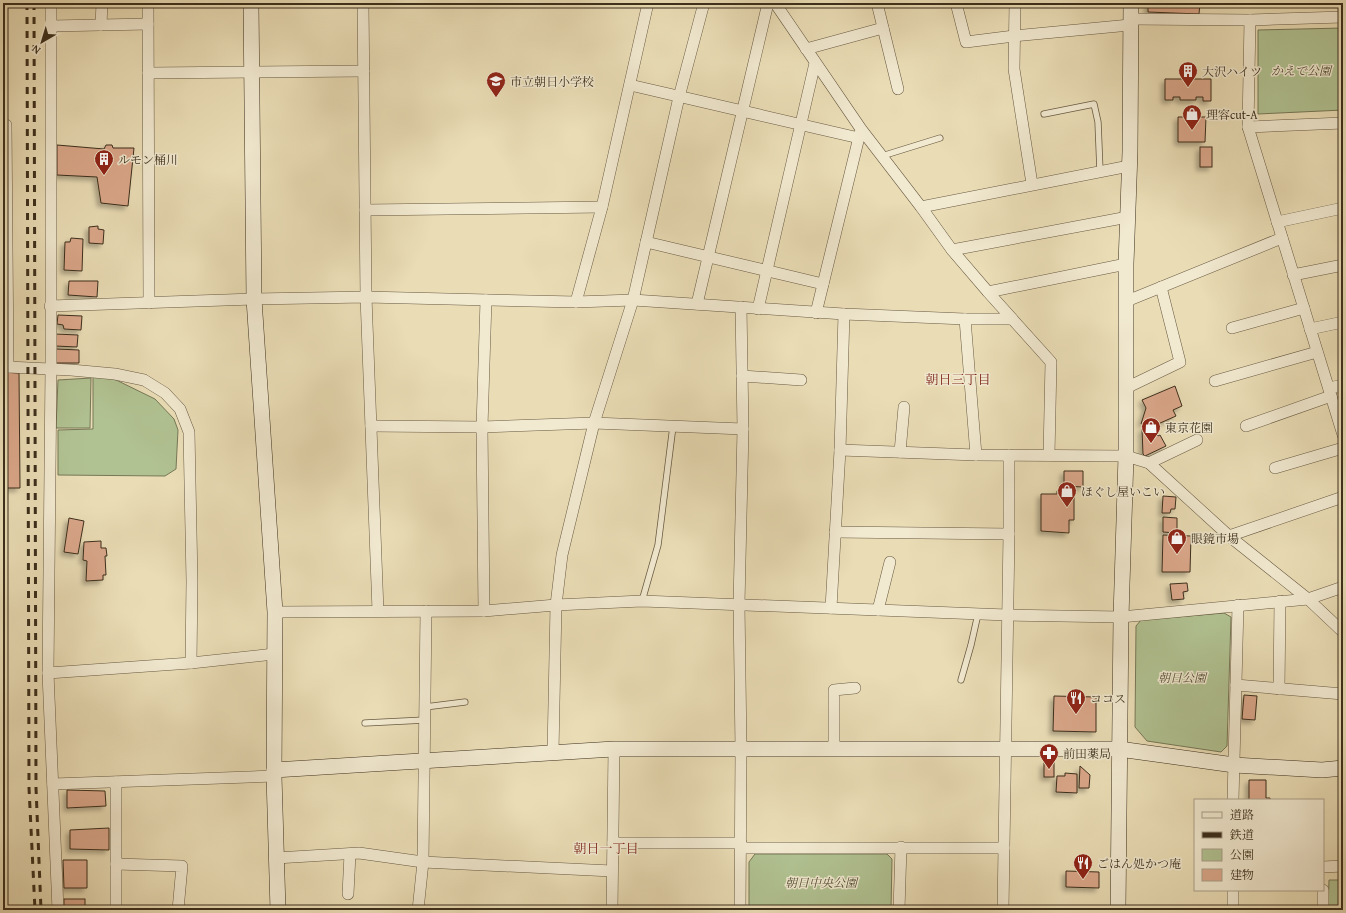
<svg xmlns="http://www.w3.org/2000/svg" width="1346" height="913" font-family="'Gentium Book Plus','Noto Serif JP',serif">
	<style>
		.green { fill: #b1c292; stroke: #767857 }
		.building { fill: #daa78a; stroke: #3c2f1c; filter: url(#shadow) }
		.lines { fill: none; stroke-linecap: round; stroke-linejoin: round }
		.lane-casing { stroke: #685a42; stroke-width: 7 }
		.street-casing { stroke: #685a42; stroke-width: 12 }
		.secondary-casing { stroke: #3c2f1c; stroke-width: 16 }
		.lane { stroke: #f1e9d0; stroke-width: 5.5 }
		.street { stroke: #f1e9d0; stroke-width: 11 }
		.secondary { stroke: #f1e9d0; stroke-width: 15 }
		.rail { stroke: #3c2f1c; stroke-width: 3; stroke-dasharray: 7 7; stroke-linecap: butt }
		.labels { text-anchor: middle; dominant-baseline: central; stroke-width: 3; stroke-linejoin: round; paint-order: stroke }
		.park-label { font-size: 12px; font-style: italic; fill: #534c34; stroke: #f1e9d0 }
		.poi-label { font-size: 12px; fill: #3c2f1c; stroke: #f1e9d0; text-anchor: start }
		.neighbourhood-label { font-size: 13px; fill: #7a1f14; stroke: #f1e9d0 }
	</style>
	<defs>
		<filter id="shadow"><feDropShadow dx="-3.5" dy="3.5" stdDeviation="2" flood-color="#0004"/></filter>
	</defs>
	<rect width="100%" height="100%" fill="#eaddb6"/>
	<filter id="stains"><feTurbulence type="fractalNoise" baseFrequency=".005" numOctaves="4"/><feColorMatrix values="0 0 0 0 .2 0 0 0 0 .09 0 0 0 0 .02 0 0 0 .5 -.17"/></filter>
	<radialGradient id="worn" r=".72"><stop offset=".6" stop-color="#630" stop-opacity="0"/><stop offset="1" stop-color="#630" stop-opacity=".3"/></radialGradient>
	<g class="green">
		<polygon points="1343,28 1343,110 1258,114 1258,30"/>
		<polygon points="93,376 110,377 155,399 174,419 178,430 176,469 165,476 58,475 58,430 93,429"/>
		<polygon points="91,378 90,428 56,428 58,380"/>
		<polygon points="1224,613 1231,617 1227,746 1221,752 1147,741 1135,727 1136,626 1141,620"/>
		<polygon points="755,854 887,854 892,859 891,910 749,910 749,862"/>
		<polygon points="1329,880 1343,880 1343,910 1328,910"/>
	</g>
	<g class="building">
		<polygon points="1148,3 1200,3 1199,14 1148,12"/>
		<polygon points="1165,79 1211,79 1211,101 1203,101 1203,97 1196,97 1196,100 1180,100 1180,97 1173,97 1173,100 1165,100"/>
		<polygon points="1178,117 1206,117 1205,142 1178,142"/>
		<polygon points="57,145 104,149 106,145 112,145 113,148 134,148 128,206 101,203 97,177 57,175"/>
		<rect x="1200" y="147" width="12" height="20"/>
		<polygon points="98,226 98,229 104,230 103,244 89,243 89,227"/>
		<polygon points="71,238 83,239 82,271 64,270 65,242 70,242"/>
		<polygon points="69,281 98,281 97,297 68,295"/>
		<polygon points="58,315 82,316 81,330 64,329 63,325 57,324"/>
		<polygon points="55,334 78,335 77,347 55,346"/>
		<polygon points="56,349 79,350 79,363 55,363"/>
		<polygon points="3,372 19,373 20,488 3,488"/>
		<polygon points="1175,386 1182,406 1173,410 1176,416 1158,424 1156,419 1141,424 1146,408 1142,400"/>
		<polygon points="1151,426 1158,436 1160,435 1166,446 1145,456 1143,454 1142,429"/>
		<polygon points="1064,471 1083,471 1083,487 1064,486"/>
		<polygon points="1057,491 1061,491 1061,494 1074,494 1074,520 1069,520 1069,533 1041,531 1041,494 1057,494"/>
		<polygon points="1163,496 1176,497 1175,509 1171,509 1170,513 1162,513"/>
		<polygon points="1163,517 1177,518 1177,533 1163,532"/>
		<polygon points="69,518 84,521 78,554 64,552"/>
		<polygon points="1163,535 1191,536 1190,572 1162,572"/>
		<polygon points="101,541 101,548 106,548 107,556 105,556 106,575 103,575 103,580 86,581 87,561 83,560 84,542"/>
		<polygon points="1187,583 1188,591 1183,592 1184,599 1172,600 1170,584"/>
		<polygon points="1244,695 1257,696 1255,720 1242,719"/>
		<polygon points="1054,696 1096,697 1096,732 1053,731"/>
		<rect x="1044" y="763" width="10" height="14"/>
		<polygon points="1080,766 1090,775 1089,788 1079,788"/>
		<polygon points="1065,773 1077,774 1077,793 1056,792 1057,776 1065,776"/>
		<polygon points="1249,780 1266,780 1266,798 1270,798 1270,800 1249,800"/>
		<polygon points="67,790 105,791 106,806 67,808"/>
		<polygon points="109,828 109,850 70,849 70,830"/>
		<polygon points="63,860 87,860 87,888 64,888"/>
		<polygon points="1066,871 1099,872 1099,888 1066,887"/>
		<rect x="64" y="899" width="21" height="11"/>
	</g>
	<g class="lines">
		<defs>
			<g id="lane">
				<polyline points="1044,114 1094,104 1098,122 1100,171"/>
				<polyline points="882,156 940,138"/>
				<polyline points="642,601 658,545 673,426"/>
				<polyline points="961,680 971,645 978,614"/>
				<polyline points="425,707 465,702"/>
				<polyline points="365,723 425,720"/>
			</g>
			<g id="street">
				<polyline points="51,3 51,369 48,673 58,910"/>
				<polyline points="148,3 149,303"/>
				<polyline points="363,3 366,297 378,611"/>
				<polyline points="775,3 861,129 921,207 952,250 988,292 1051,362 1049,455"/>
				<polyline points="877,3 898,89"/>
				<polyline points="956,3 966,42 1014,36 1130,25"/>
				<polyline points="1015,3 1014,69 1032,184"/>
				<polyline points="1130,19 1250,20 1343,17"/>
				<polyline points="1250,20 1248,127 1343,435"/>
				<polyline points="101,25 102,3"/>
				<polyline points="51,26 148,24"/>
				<polyline points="806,49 883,28"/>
				<polyline points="148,73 364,71"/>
				<polyline points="630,85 859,138"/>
				<polyline points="3,125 6,125 8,367 3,366"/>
				<polyline points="1248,127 1343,123"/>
				<polyline points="921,207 1129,166"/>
				<polyline points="365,210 602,207"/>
				<polyline points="1277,222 1343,208"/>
				<polyline points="646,242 823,284"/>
				<polyline points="952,250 1128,217"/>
				<polyline points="1293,275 1343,265"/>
				<polyline points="988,292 1126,264"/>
				<polyline points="1127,301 1282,238"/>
				<polyline points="576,302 602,207 648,3"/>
				<polyline points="697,304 768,3"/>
				<polyline points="50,306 254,299 366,297 576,302 633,300 844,314 965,319 1011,319"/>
				<polyline points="758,309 815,63"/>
				<polyline points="816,313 860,133"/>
				<polyline points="965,319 976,455"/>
				<polyline points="1232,328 1304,308"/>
				<polyline points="1310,329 1343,322"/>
				<polyline points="8,367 71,370 115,374 144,380 165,393 180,409 189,432 192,581 191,663"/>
				<polyline points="742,376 801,380"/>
				<polyline points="1215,381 1317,352"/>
				<polyline points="1126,388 1180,362 1161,287"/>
				<polyline points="1329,388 1343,385"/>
				<polyline points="371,426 482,427 594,423 743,429"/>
				<polyline points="1246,426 1331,396"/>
				<polyline points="840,450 976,455 1126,456 1149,463 1229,536 1308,599 1343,632"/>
				<polyline points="900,452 904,407"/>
				<polyline points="1149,463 1197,440"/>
				<polyline points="1275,468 1343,448"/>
				<polyline points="835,532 1009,534"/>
				<polyline points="1229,536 1343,497"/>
				<polyline points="831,608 840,450 844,314"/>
				<polyline points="878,610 890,562"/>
				<polyline points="484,611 482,427 486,300"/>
				<polyline points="275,612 484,611 556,605 642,601 1007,615 1121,617 1308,599 1343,587"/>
				<polyline points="48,673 191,663 274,654"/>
				<polyline points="1236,685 1343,694"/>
				<polyline points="1279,689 1280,601"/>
				<polyline points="834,748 834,690 855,688"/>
				<polyline points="553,752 556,605 562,555 594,423 633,300 679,97 704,3"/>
				<polyline points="116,782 116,910"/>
				<polyline points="53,784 274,776"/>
				<polyline points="1233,800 1238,605"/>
				<polyline points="613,843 741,843"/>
				<polyline points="741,848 1004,848"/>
				<polyline points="276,858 359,853 423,862 612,871"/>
				<polyline points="116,864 182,866 178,910"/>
				<polyline points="1323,867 1343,866"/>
				<polyline points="1233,890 1233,910"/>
				<polyline points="348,894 350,854"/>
				<polyline points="418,910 423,862 426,611"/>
				<polyline points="612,910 614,749"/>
				<polyline points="740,910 741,749 739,604 743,429 741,307"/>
				<polyline points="899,910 901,847"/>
				<polyline points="1003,910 1009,534 1009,455"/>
				<polyline points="1323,910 1323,890"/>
			</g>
			<g id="secondary">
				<polyline points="251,3 254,299 275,612 274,776 278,910"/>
				<polyline points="274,770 614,749 1119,749 1234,765 1322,770 1343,768"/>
				<polyline points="1118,910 1121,617 1126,456 1126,264 1130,152 1131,3"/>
			</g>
		</defs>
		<use href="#lane" class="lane-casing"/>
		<use href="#street" class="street-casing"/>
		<use href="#secondary" class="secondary-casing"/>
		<use href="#lane" class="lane"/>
		<use href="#street" class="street"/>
		<use href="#secondary" class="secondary"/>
		<g class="rail">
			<polyline points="27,3 29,788 35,910"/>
			<polyline points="34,3 36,788 41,910"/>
		</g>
	</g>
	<defs>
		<symbol id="building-pin" viewBox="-11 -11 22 30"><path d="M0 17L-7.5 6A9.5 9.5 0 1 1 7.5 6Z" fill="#8f2418" stroke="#f1e9d0"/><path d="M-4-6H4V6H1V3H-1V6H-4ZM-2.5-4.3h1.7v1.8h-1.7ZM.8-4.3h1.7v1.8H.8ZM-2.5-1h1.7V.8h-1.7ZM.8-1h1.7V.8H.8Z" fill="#fff"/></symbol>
		<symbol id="school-pin" viewBox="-11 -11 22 30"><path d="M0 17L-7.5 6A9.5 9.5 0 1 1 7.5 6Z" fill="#8f2418" stroke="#f1e9d0"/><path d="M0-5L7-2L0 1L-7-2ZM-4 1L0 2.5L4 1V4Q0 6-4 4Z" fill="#fff"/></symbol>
		<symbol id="shop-pin" viewBox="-11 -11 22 30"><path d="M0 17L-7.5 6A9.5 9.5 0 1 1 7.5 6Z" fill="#8f2418" stroke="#f1e9d0"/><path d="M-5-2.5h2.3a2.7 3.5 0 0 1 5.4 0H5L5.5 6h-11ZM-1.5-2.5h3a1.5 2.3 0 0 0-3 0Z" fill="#fff"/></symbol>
		<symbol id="restaurant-pin" viewBox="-11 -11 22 30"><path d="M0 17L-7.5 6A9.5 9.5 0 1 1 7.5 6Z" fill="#8f2418" stroke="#f1e9d0"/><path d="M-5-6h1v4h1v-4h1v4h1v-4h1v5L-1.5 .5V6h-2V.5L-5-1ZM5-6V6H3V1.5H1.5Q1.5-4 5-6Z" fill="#fff"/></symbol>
		<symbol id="pharmacy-pin" viewBox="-11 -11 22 30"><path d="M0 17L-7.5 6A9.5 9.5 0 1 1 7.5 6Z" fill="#8f2418" stroke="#f1e9d0"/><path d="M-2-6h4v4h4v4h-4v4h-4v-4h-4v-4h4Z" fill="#fff"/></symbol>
	</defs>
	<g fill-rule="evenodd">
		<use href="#building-pin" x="1177" y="60" width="22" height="30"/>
		<use href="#school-pin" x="485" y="70" width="22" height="30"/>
		<use href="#shop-pin" x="1181" y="103" width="22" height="30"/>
		<use href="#building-pin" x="93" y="148" width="22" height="30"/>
		<use href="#shop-pin" x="1140" y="416" width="22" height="30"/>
		<use href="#shop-pin" x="1056" y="480" width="22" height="30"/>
		<use href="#shop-pin" x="1166" y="527" width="22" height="30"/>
		<use href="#restaurant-pin" x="1065" y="687" width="22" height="30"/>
		<use href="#pharmacy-pin" x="1038" y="742" width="22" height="30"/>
		<use href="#restaurant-pin" x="1072" y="852" width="22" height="30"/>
	</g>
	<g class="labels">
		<g class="park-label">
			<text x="1301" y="70">かえで公園</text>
			<text x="1182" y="677">朝日公園</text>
			<text x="821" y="882">朝日中央公園</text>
		</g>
		<g class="poi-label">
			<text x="1202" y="71">大沢ハイツ</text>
			<text x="510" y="81">市立朝日小学校</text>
			<text x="1206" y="114">理容cut-A</text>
			<text x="118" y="159">ルモン桶川</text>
			<text x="1165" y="427">東京花園</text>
			<text x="1081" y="491">ほぐし屋いこい</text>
			<text x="1191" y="538">眼鏡市場</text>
			<text x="1090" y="698">ココス</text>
			<text x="1063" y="753">前田薬局</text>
			<text x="1097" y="863">ごはん処かつ庵</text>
		</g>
		<g class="neighbourhood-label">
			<text x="958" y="379">朝日三丁目</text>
			<text x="606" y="848">朝日一丁目</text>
		</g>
	</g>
	<rect width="1346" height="913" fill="none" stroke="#eaddb6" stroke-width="16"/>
	<rect x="4" y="4" width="1338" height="905" fill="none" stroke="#3c2f1c" stroke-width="2"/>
	<rect x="8" y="8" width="1330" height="897" fill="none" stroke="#3c2f1c"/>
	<rect x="1194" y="799" width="130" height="92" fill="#f1e9d0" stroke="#a99f88"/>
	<rect x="1202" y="812" width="20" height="6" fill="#f1e9d0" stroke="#a99f88"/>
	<text x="1230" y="819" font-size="12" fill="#3c2f1c">道路</text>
	<rect x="1202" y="832" width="20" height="6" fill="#3c2f1c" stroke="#a99f88"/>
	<text x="1230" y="839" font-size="12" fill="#3c2f1c">鉄道</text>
	<rect x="1202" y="849" width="20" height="12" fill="#b1c292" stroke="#a99f88"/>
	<text x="1230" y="859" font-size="12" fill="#3c2f1c">公園</text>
	<rect x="1202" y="869" width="20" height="12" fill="#daa78a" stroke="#a99f88"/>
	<text x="1230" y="879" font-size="12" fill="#3c2f1c">建物</text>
	<g transform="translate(42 42) rotate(218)" stroke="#f1e9d0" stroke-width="3" paint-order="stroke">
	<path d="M0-3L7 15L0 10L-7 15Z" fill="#3c2f1c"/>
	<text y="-6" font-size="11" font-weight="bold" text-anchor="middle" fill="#3c2f1c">N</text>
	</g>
	<rect width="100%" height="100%" filter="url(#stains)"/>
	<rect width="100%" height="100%" fill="url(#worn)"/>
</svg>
